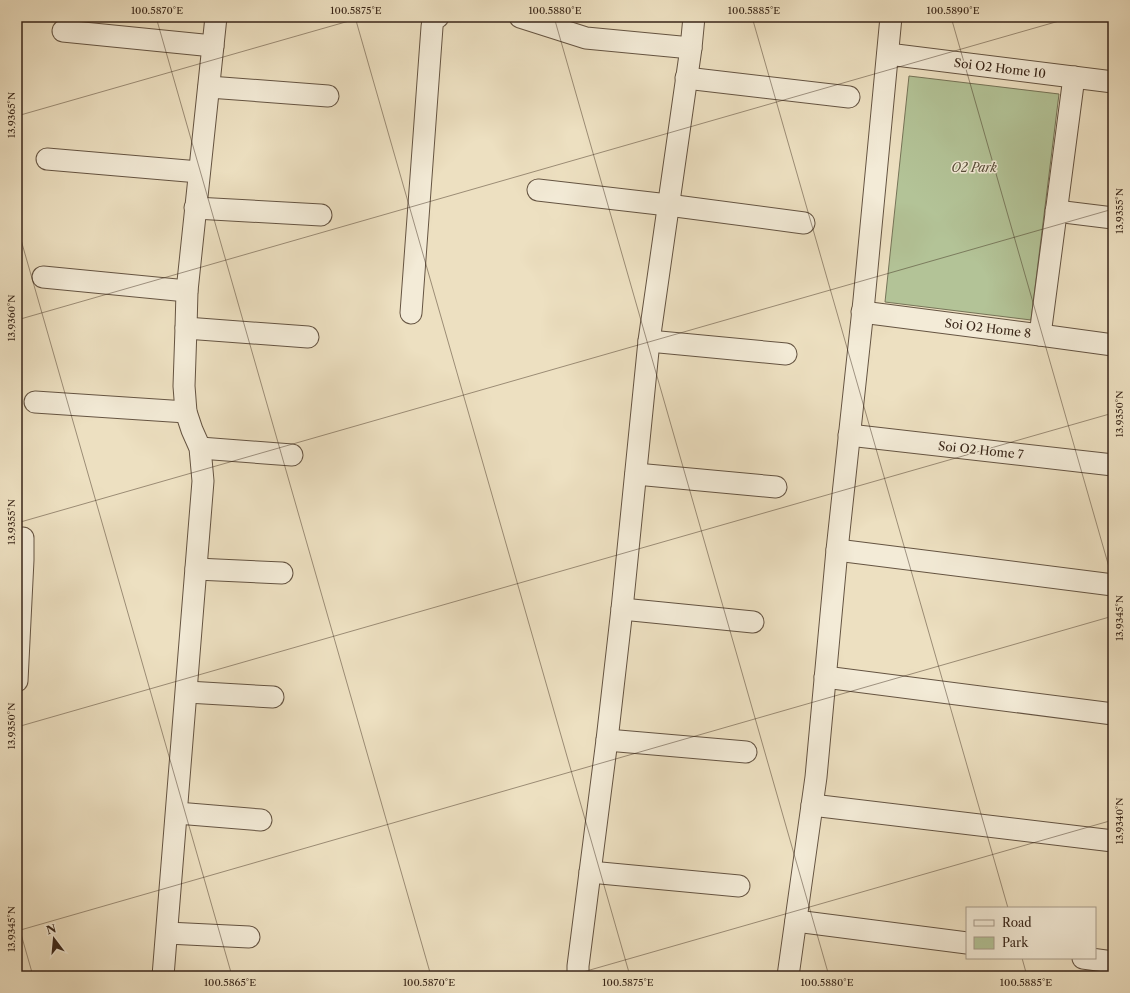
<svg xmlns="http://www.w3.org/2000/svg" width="1130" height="993" font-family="'Libre Caslon Text',serif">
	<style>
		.green { fill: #b3c397; stroke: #767458 }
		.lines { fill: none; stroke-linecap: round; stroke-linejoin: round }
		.street-casing { stroke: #655442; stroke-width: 23 }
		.street { stroke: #f3ebd7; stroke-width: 21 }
		.ticks { fill: none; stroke: #382518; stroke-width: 1; stroke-opacity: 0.45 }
		.labels { text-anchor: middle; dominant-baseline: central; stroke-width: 3; stroke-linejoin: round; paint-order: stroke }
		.street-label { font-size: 12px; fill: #382518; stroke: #f3ebd7 }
		.park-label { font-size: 12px; font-style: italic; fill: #574c38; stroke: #f3ebd7 }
		.neatline { fill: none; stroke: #382518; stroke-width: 1.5 }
		.ticks-label { font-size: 10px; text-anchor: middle; fill: #382518 }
	</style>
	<rect width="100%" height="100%" fill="#ede0c1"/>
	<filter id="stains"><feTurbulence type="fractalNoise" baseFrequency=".005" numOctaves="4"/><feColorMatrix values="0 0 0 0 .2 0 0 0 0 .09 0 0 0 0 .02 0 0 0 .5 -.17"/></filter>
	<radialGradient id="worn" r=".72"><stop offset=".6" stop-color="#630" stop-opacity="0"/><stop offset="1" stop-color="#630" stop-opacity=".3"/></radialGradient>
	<polygon class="green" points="909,76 1059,94 1031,320 885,302"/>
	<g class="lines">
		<defs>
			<g id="street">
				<polyline points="520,17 586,38 691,48"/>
				<polyline points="63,31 213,46"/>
				<polyline points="888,54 1113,82"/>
				<polyline points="686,78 849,97"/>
				<polyline points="209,87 328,96"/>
				<polyline points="47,159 199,172"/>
				<polyline points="538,190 668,205 804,223"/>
				<polyline points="195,208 321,215"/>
				<polyline points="1056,211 1113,218"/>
				<polyline points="43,277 187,291"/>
				<polyline points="862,312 1040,335 1113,345"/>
				<polyline points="411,313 432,27 433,20 438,17"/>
				<polyline points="186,328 308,337"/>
				<polyline points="1040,335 1074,77"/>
				<polyline points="649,341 786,354"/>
				<polyline points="35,402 186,412"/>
				<polyline points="849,435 1113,465"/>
				<polyline points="200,448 292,455"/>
				<polyline points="636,474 776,487"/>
				<polyline points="837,550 1113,585"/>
				<polyline points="196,569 282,573"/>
				<polyline points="622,609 753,622"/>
				<polyline points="825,677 1113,714"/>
				<polyline points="17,681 23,560 23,538"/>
				<polyline points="187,692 273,697"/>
				<polyline points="607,740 746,752"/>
				<polyline points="812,805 1113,841"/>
				<polyline points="177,813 261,820"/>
				<polyline points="590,872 739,886"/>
				<polyline points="796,921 967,943"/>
				<polyline points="167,933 249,937"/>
				<polyline points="1083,958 1113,962"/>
				<polyline points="163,976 203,481 200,448 192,430 186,412 184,386 186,328 187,291 216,17"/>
				<polyline points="578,976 578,966 607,740 622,609 649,341 691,48 694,17"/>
				<polyline points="788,976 816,777 837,550 864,300 891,17"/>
			</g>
		</defs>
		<use href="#street" class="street-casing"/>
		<use href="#street" class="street"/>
	</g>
	<path class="ticks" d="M156,17L431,976M355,17L630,976M554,17L829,976M752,17L1008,908M951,17L1113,581M17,116L363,17M17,226L232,976M17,320L1073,17M17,523L1113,209M17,727L1113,413M17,920L33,976M17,931L1113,616M1022,958L1027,976M569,976L1113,820"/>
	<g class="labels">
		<g class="street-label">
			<text transform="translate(1000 68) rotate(7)">Soi O2 Home 10</text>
			<text transform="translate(988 328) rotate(7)">Soi O2 Home 8</text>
			<text transform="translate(981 450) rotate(6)">Soi O2 Home 7</text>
		</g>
		<g class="park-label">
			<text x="974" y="167">O2 Park</text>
		</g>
	</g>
	<rect width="1130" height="993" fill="none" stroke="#ede0c1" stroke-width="44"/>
	<rect x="966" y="907" width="130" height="52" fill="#f3ebd7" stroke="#a89c8b"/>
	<rect x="974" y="920" width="20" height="6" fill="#f3ebd7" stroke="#a89c8b"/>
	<text x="1002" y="927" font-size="12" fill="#382518">Road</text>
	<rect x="974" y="937" width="20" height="12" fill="#b3c397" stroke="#a89c8b"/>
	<text x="1002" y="947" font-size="12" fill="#382518">Park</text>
	<g transform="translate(54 939) rotate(344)" stroke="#f3ebd7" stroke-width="3" paint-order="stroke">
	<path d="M0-3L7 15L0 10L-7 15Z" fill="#382518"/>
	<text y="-6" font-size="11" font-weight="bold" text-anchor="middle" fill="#382518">N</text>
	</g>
	<rect x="22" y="22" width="1086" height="949" class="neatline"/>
	<g class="ticks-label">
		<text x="157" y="14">100.5870°E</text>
		<text x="356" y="14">100.5875°E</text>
		<text x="555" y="14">100.5880°E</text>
		<text x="754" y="14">100.5885°E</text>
		<text x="953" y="14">100.5890°E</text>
		<text transform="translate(11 115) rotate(-90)" y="4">13.9365°N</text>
		<text transform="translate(1119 211) rotate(-90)" y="4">13.9355°N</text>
		<text transform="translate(11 318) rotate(-90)" y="4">13.9360°N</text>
		<text transform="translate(1119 414) rotate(-90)" y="4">13.9350°N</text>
		<text transform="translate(11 522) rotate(-90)" y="4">13.9355°N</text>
		<text transform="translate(1119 618) rotate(-90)" y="4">13.9345°N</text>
		<text transform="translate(11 726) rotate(-90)" y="4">13.9350°N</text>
		<text transform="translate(1119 821) rotate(-90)" y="4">13.9340°N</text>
		<text transform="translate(11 929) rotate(-90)" y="4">13.9345°N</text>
		<text x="230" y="986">100.5865°E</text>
		<text x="429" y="986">100.5870°E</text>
		<text x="628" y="986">100.5875°E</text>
		<text x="827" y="986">100.5880°E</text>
		<text x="1026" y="986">100.5885°E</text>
	</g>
	<rect width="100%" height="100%" filter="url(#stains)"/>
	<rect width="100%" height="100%" fill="url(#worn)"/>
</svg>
